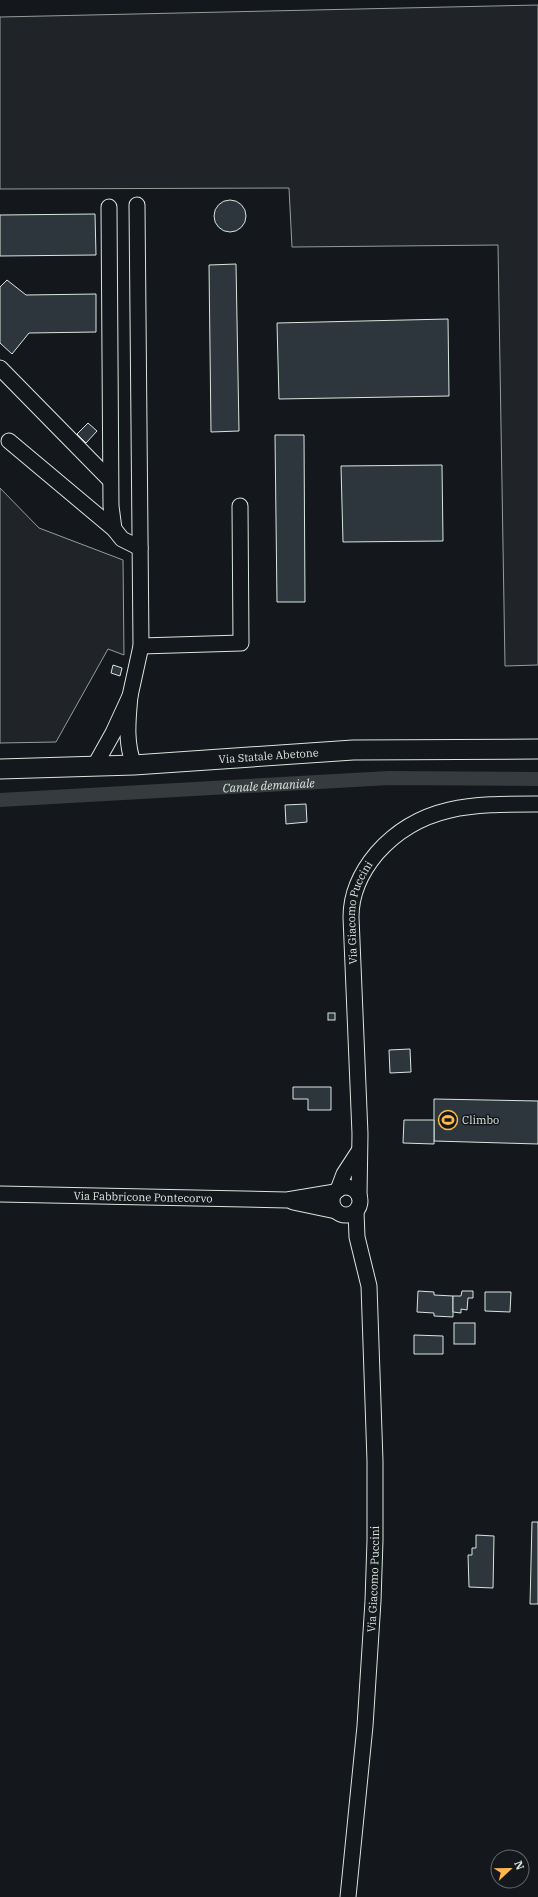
<svg xmlns="http://www.w3.org/2000/svg" width="538" height="1897" font-family="'IBM Plex Serif',serif">
	<style>
		.green { fill: #202428; stroke: #939e99 }
		.lines { fill: none; stroke-linecap: round; stroke-linejoin: round }
		.canal { stroke: #363b3e; stroke-width: 14 }
		.building { fill: #2c363c; stroke: #d8e6dc }
		.minor-casing { stroke: #d8e6dc; stroke-width: 17 }
		.major-casing { stroke: #d8e6dc; stroke-width: 21 }
		.minor { stroke: #14181c; stroke-width: 15 }
		.major { stroke: #14181c; stroke-width: 19 }
		.labels { text-anchor: middle; dominant-baseline: central; stroke-width: 3; stroke-linejoin: round; paint-order: stroke }
		.street-label { font-size: 11px; fill: #d8e6dc; stroke: #14181c }
		.poi-label { font-size: 11px; fill: #d8e6dc; stroke: #14181c; text-anchor: start }
		.water-label { font-size: 12px; font-style: italic; fill: #d8e6dc; stroke: #14181c }
	</style>
	<rect width="100%" height="100%" fill="#14181c"/>
	<g class="green">
		<polygon points="538,5 538,665 505,666 498,245 292,247 289,188 0,189 0,17"/>
		<polygon points="0,488 39,528 123,560 124,655 108,649 56,742 0,743"/>
	</g>
	<g class="lines">
		<path class="canal" id="s1" d="M0,800L389,778L538,779"/>
	</g>
	<g class="building">
		<circle cx="230" cy="216" r="16"/>
		<polygon points="95,214 96,255 0,256 0,215"/>
		<polygon points="236,264 239,431 211,432 209,265"/>
		<polygon points="7,280 26,295 96,294 96,332 29,333 12,354 0,343 0,287"/>
		<polygon points="448,319 449,396 279,399 277,323"/>
		<polygon points="88,423 97,431 86,443 77,434"/>
		<polygon points="275,435 304,435 305,602 277,602"/>
		<polygon points="442,465 443,541 343,542 341,466"/>
		<polygon points="113,665 122,668 120,676 111,673"/>
		<polygon points="306,804 307,822 286,824 285,805"/>
		<rect x="328" y="1013" width="7" height="7"/>
		<polygon points="410,1049 411,1072 390,1073 389,1050"/>
		<polygon points="293,1087 331,1087 331,1110 308,1110 308,1099 293,1099"/>
		<polygon points="434,1099 538,1101 538,1144 434,1141"/>
		<polygon points="404,1120 434,1120 434,1144 403,1143"/>
		<polygon points="418,1291 434,1292 434,1295 453,1296 453,1317 434,1316 434,1313 417,1312"/>
		<polygon points="462,1291 473,1291 473,1298 468,1298 467,1310 461,1309 461,1313 453,1312 453,1296 461,1296"/>
		<polygon points="485,1292 511,1292 510,1312 485,1311"/>
		<rect x="454" y="1323" width="21" height="21"/>
		<polygon points="414,1335 443,1336 443,1354 414,1354"/>
		<polygon points="532,1522 538,1522 538,1604 530,1604"/>
		<polygon points="476,1535 494,1536 493,1588 469,1587 468,1555 472,1555 472,1548 476,1548"/>
	</g>
	<g class="lines">
		<defs>
			<g id="minor">
				<polyline points="109,207 111,506 114,529"/>
				<polyline points="0,368 110,480"/>
				<polyline points="9,441 114,529 122,539 140,548"/>
				<polyline points="141,646 241,643 240,506"/>
				<polyline points="130,696 141,646 137,205"/>
				<path d="M94,767L113,733L130,696C128,719 125,743 134,765"/>
				<circle cx="346" cy="1201" r="14"/>
				<polyline points="338,1190 344,1174 359,1151"/>
				<path id="s2" d="M0,1194L287,1200L335,1192"/>
				<path id="s3" d="M359,1196L360,1134L351,917C351,892 361,872 377,853C421,803 476,804 538,804"/>
				<polyline points="293,1202 336,1211"/>
				<path id="s4" d="M348,1897L365,1726L373,1601L375,1540V1461L369,1286L357,1237L356,1212"/>
			</g>
			<g id="major">
				<path id="s5" d="M0,769L134,765L353,750L538,749"/>
			</g>
		</defs>
		<use href="#minor" class="minor-casing"/>
		<use href="#major" class="major-casing"/>
		<use href="#minor" class="minor"/>
		<use href="#major" class="major"/>
	</g>
	<defs>
		<symbol id="stadium-ring" viewBox="-11 -11 22 22"><circle r="9.5" fill="#14181c" stroke="#ffb74d" stroke-width="1.5"/><path d="M0-5a6.5 5 0 1 0 0 10a6.5 5 0 1 0 0-10ZM-3.5-1.8h7v3.6h-7Z" fill="#ffb74d"/></symbol>
	</defs>
	<g fill-rule="evenodd">
		<use href="#stadium-ring" x="437" y="1109" width="22" height="22"/>
	</g>
	<g class="labels">
		<g class="street-label">
			<text stroke="none"><textPath href="#s5" startOffset="269">Via Statale Abetone</textPath></text>
			<text stroke="none"><textPath href="#s3" startOffset="285">Via Giacomo Puccini</textPath></text>
			<text stroke="none"><textPath href="#s2" startOffset="143">Via Fabbricone Pontecorvo</textPath></text>
			<text stroke="none"><textPath href="#s4" startOffset="319">Via Giacomo Puccini</textPath></text>
		</g>
		<g class="poi-label">
			<text x="462" y="1120">Climbo</text>
		</g>
		<g class="water-label">
			<text stroke="none"><textPath href="#s1" startOffset="269">Canale demaniale</textPath></text>
		</g>
	</g>
	<g transform="translate(510 1869) rotate(68)"><circle r="19" fill="#14181c" stroke="#626a69"/>
	<path d="M0-3L7 15L0 10L-7 15Z" fill="#ffb74d"/>
	<text y="-6" font-size="11" font-weight="bold" text-anchor="middle" fill="#d8e6dc">N</text>
	</g>
</svg>
